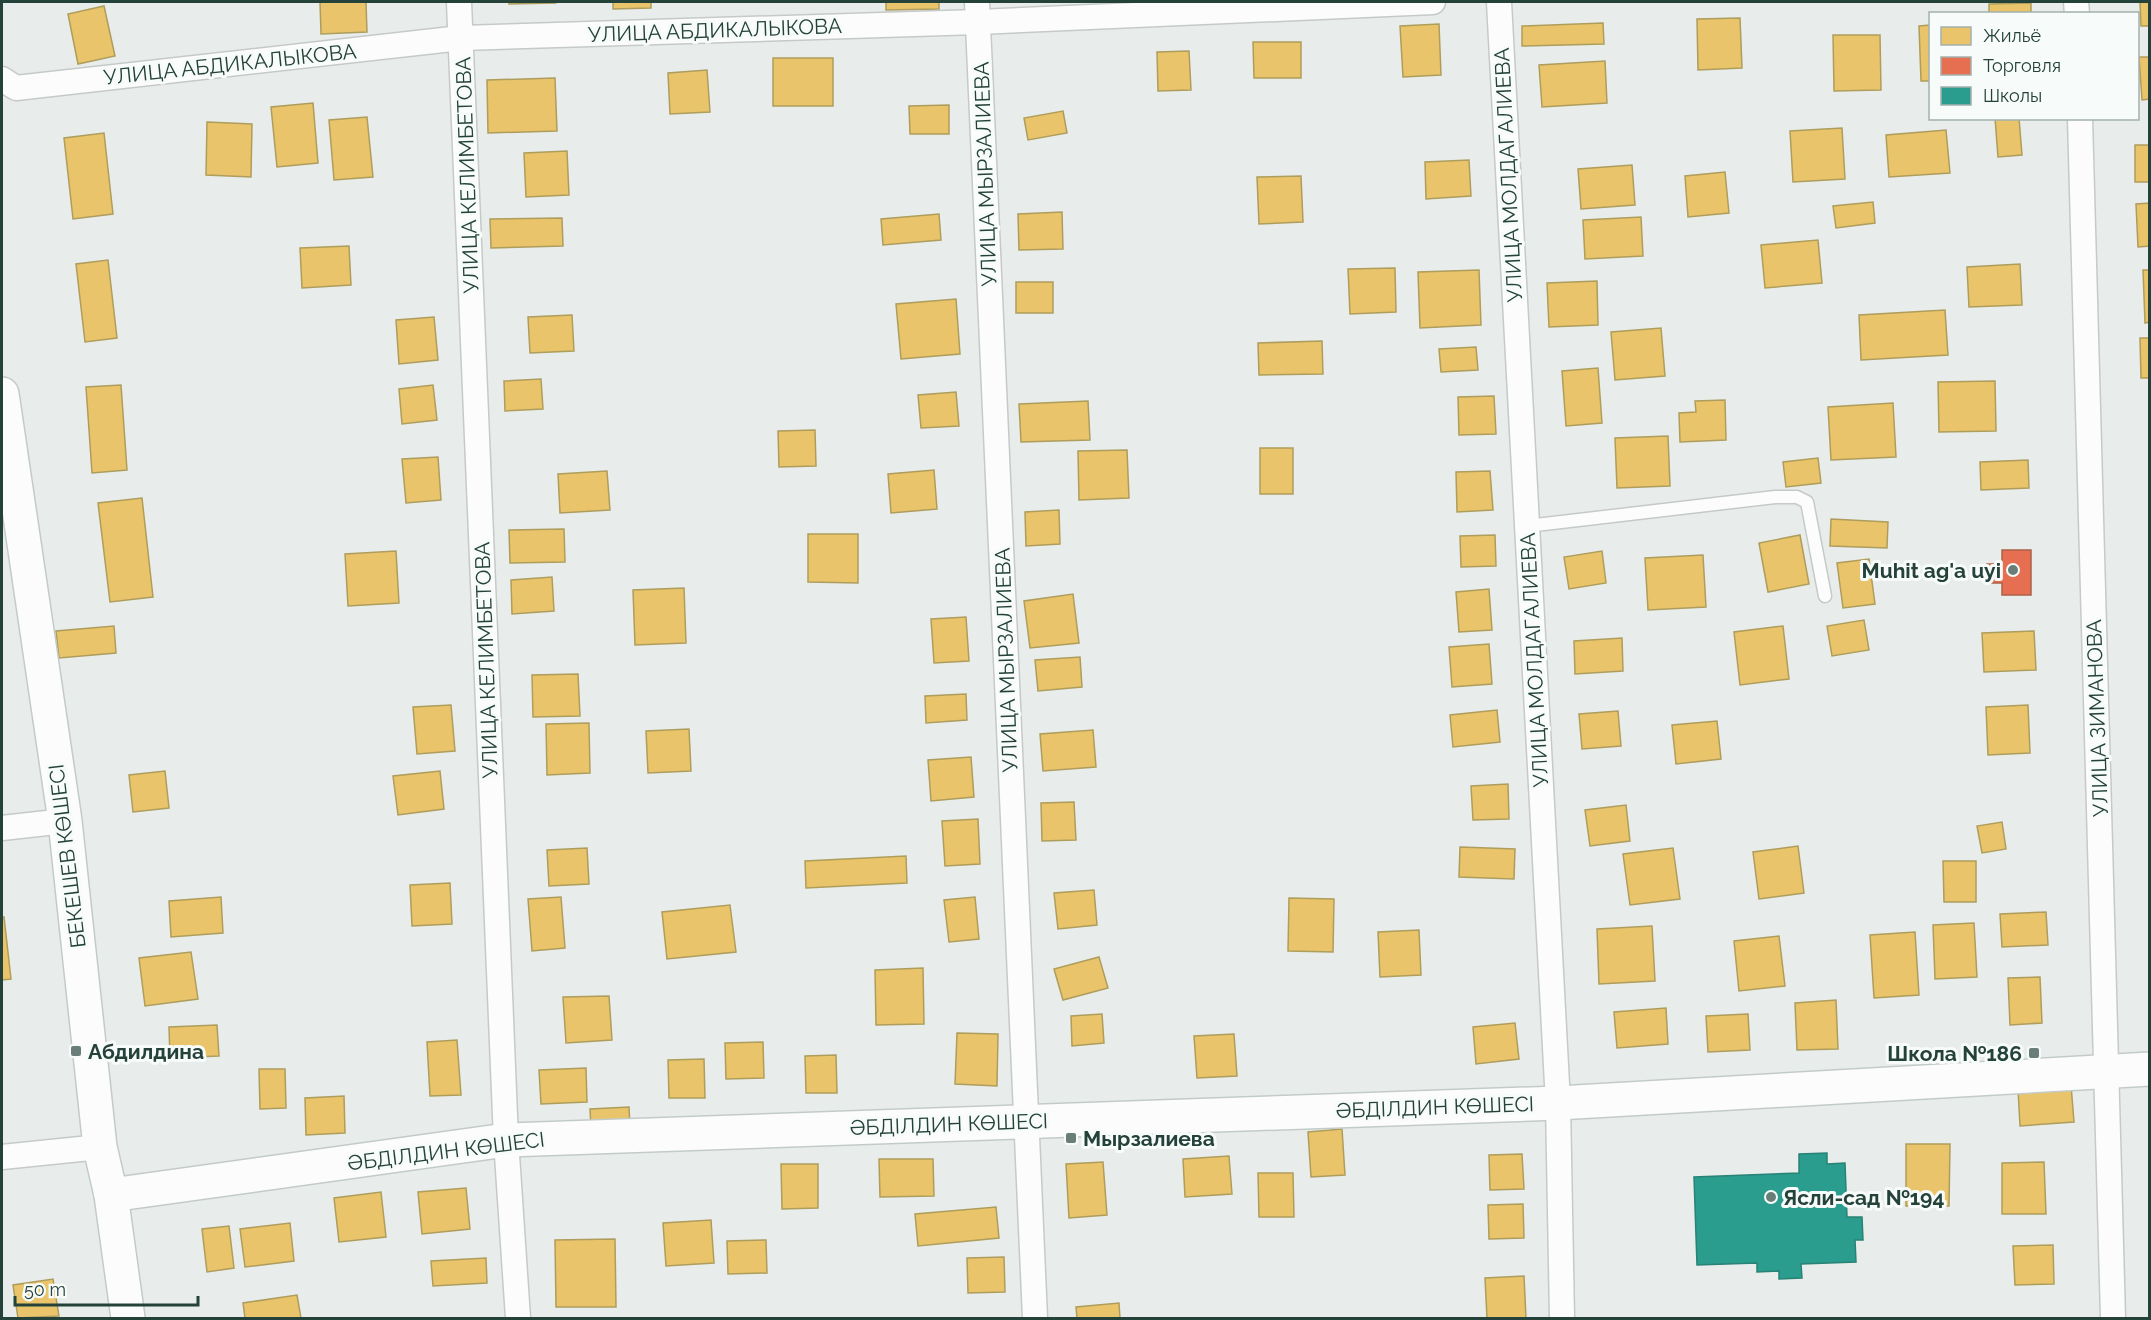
<svg xmlns="http://www.w3.org/2000/svg" width="2151" height="1320" font-family="Raleway,sans-serif">
	<style>
		.homes { fill: #e9c46a; stroke: #ae9d5c; stroke-width: 1.5 }
		.shops { fill: #e76f51; stroke: #ac624a; stroke-width: 1.5 }
		.schools { fill: #2a9d8f; stroke: #288276; stroke-width: 1.5 }
		.lines { fill: none; stroke-linecap: round; stroke-linejoin: round }
		.service-casing { stroke: #c5cac8; stroke-width: 15 }
		.minor-casing { stroke: #c5cac8; stroke-width: 27 }
		.secondary-casing { stroke: #c3cbc8; stroke-width: 36 }
		.service { stroke: #fcfcfc; stroke-width: 12 }
		.minor { stroke: #fcfcfc; stroke-width: 24 }
		.secondary { stroke: #fcfcfc; stroke-width: 33 }
		.poi-dot { fill: #697e78; stroke: #f7fbf9; stroke-width: 2 }
		.labels { text-anchor: middle; dominant-baseline: central; stroke-width: 6; stroke-linejoin: round; paint-order: stroke }
		.street-label { font-size: 21px; fill: #24423a; stroke: #f7fbf9 }
		.poi-label { font-size: 21px; font-weight: bold; fill: #24423a; stroke: #f7fbf9; text-anchor: start }
	</style>
	<rect width="100%" height="100%" fill="#e8edeb"/>
	<g class="homes">
		<polygon points="320,2 366,2 367,32 321,34"/>
		<polygon points="509,2 554,2 555,3 509,4"/>
		<polygon points="613,2 651,2 651,8 613,9"/>
		<polygon points="886,2 939,2 939,9 886,10"/>
		<polygon points="2140,2 2150,2 2150,26 2141,26"/>
		<polygon points="2031,3 2031,14 1989,14 1989,4"/>
		<polygon points="104,6 115,56 78,64 68,14"/>
		<polygon points="1740,18 1742,68 1698,70 1697,19"/>
		<polygon points="1603,23 1604,44 1522,46 1522,26"/>
		<polygon points="1439,24 1441,75 1403,77 1400,26"/>
		<polygon points="1930,25 1930,81 1921,81 1919,26"/>
		<polygon points="1833,35 1880,35 1881,90 1834,91"/>
		<polygon points="1253,42 1301,42 1301,78 1254,78"/>
		<polygon points="1189,51 1191,90 1158,91 1157,52"/>
		<polygon points="2139,57 2150,57 2150,99 2142,100"/>
		<rect x="773" y="58" width="60" height="48"/>
		<polygon points="1605,61 1607,103 1542,107 1539,65"/>
		<polygon points="707,70 710,112 670,114 668,73"/>
		<polygon points="555,78 557,131 488,133 487,80"/>
		<polygon points="313,103 318,163 277,167 271,107"/>
		<polygon points="949,105 949,134 910,134 909,106"/>
		<polygon points="1063,111 1067,133 1028,140 1024,118"/>
		<polygon points="367,117 373,177 334,180 329,120"/>
		<polygon points="1995,118 2019,118 2022,155 1998,157"/>
		<polygon points="207,122 252,124 251,177 206,175"/>
		<polygon points="1842,128 1845,179 1793,182 1790,131"/>
		<polygon points="1946,130 1950,173 1889,177 1886,135"/>
		<polygon points="104,133 113,214 73,219 64,138"/>
		<rect x="2135" y="145" width="15" height="37"/>
		<polygon points="567,151 569,195 526,197 524,153"/>
		<polygon points="1469,160 1471,196 1426,199 1425,162"/>
		<polygon points="1632,165 1635,205 1581,209 1578,169"/>
		<polygon points="1725,172 1729,213 1688,217 1685,176"/>
		<polygon points="1301,176 1303,222 1259,224 1257,177"/>
		<polygon points="1873,202 1875,223 1836,228 1833,206"/>
		<polygon points="2150,203 2150,246 2138,247 2136,204"/>
		<polygon points="1062,212 1063,249 1019,250 1018,214"/>
		<polygon points="939,214 941,240 883,245 881,219"/>
		<polygon points="1641,217 1643,256 1585,259 1583,220"/>
		<polygon points="562,218 563,246 491,248 490,219"/>
		<polygon points="1818,240 1822,283 1765,288 1761,245"/>
		<polygon points="349,246 351,285 302,288 300,248"/>
		<polygon points="108,260 117,338 85,342 76,264"/>
		<polygon points="2020,264 2022,305 1969,307 1967,267"/>
		<polygon points="1395,268 1396,312 1350,314 1348,269"/>
		<polygon points="1479,270 1481,325 1420,328 1418,272"/>
		<polygon points="2143,270 2150,270 2150,322 2145,323"/>
		<polygon points="1597,281 1598,325 1549,327 1547,283"/>
		<rect x="1016" y="282" width="37" height="31"/>
		<polygon points="956,299 960,354 901,359 896,304"/>
		<polygon points="1945,310 1948,355 1861,360 1859,315"/>
		<polygon points="572,315 574,351 530,353 528,317"/>
		<polygon points="434,317 438,360 399,364 396,320"/>
		<polygon points="1661,328 1665,376 1615,380 1611,332"/>
		<polygon points="2140,338 2150,338 2150,378 2141,378"/>
		<polygon points="1322,341 1323,374 1259,375 1258,343"/>
		<polygon points="1476,347 1478,370 1441,372 1439,349"/>
		<polygon points="1598,368 1602,423 1566,426 1562,371"/>
		<polygon points="541,379 543,409 505,411 504,381"/>
		<polygon points="1995,381 1996,431 1939,432 1938,382"/>
		<polygon points="121,385 127,470 92,473 86,387"/>
		<polygon points="433,385 437,420 402,424 399,389"/>
		<polygon points="956,392 959,426 921,428 918,395"/>
		<polygon points="1494,396 1496,434 1459,435 1458,397"/>
		<polygon points="1725,400 1726,440 1680,442 1679,413 1696,412 1695,401"/>
		<polygon points="1088,401 1090,440 1021,442 1019,404"/>
		<polygon points="1893,403 1896,457 1831,460 1828,407"/>
		<polygon points="815,430 816,466 779,467 778,431"/>
		<polygon points="1668,436 1670,486 1617,488 1615,438"/>
		<rect x="1260" y="448" width="33" height="46"/>
		<polygon points="1127,450 1129,498 1079,500 1078,451"/>
		<polygon points="438,457 441,500 406,503 402,459"/>
		<polygon points="1818,458 1821,483 1786,487 1783,462"/>
		<polygon points="2028,460 2029,488 1981,490 1980,462"/>
		<polygon points="934,470 937,509 891,513 888,474"/>
		<polygon points="607,471 610,510 560,513 558,474"/>
		<polygon points="1490,471 1493,510 1457,512 1456,472"/>
		<polygon points="142,498 153,597 110,602 98,503"/>
		<polygon points="1059,510 1060,544 1026,546 1025,512"/>
		<polygon points="1831,519 1888,522 1887,548 1830,546"/>
		<polygon points="564,529 565,562 510,563 509,530"/>
		<polygon points="808,534 858,534 858,583 808,582"/>
		<polygon points="1495,535 1496,566 1461,567 1460,536"/>
		<polygon points="1800,535 1809,584 1768,592 1759,543"/>
		<polygon points="396,551 399,603 348,606 345,554"/>
		<polygon points="1602,551 1606,583 1569,589 1564,557"/>
		<polygon points="1703,555 1706,607 1648,610 1645,558"/>
		<polygon points="1869,559 1875,604 1843,608 1837,563"/>
		<polygon points="552,577 554,611 512,614 511,580"/>
		<polygon points="684,588 686,643 635,645 633,590"/>
		<polygon points="1489,589 1492,630 1459,632 1456,592"/>
		<polygon points="1073,594 1079,643 1030,648 1024,601"/>
		<polygon points="966,617 969,661 934,663 931,619"/>
		<polygon points="1864,620 1869,650 1832,656 1827,626"/>
		<polygon points="114,626 116,653 59,658 56,631"/>
		<polygon points="1783,626 1789,679 1740,685 1734,632"/>
		<polygon points="2034,631 2036,670 1984,672 1982,633"/>
		<polygon points="1622,638 1623,671 1575,674 1574,641"/>
		<polygon points="1489,644 1492,684 1452,687 1449,647"/>
		<polygon points="1080,657 1082,687 1038,691 1035,660"/>
		<polygon points="578,674 580,716 533,717 532,675"/>
		<polygon points="966,694 967,720 926,723 925,696"/>
		<polygon points="451,705 455,751 417,754 413,707"/>
		<polygon points="2028,705 2030,753 1988,755 1986,707"/>
		<polygon points="1497,710 1500,742 1453,747 1450,715"/>
		<polygon points="1618,711 1621,746 1582,749 1579,714"/>
		<polygon points="1717,721 1721,759 1676,764 1672,725"/>
		<polygon points="589,723 590,773 547,775 546,724"/>
		<polygon points="689,729 691,771 648,773 646,731"/>
		<polygon points="1093,730 1096,767 1043,771 1040,734"/>
		<polygon points="971,757 974,797 931,801 928,760"/>
		<polygon points="165,771 169,808 133,812 129,775"/>
		<polygon points="440,771 444,809 398,815 393,776"/>
		<polygon points="1508,784 1509,819 1473,820 1471,786"/>
		<polygon points="1074,802 1076,840 1042,841 1041,803"/>
		<polygon points="1626,805 1630,841 1590,846 1585,810"/>
		<polygon points="978,819 980,864 945,866 942,821"/>
		<polygon points="2002,822 2006,849 1982,853 1977,826"/>
		<polygon points="1798,846 1804,893 1759,899 1753,852"/>
		<polygon points="1460,847 1515,849 1514,879 1459,877"/>
		<polygon points="587,848 589,884 549,886 547,850"/>
		<polygon points="1673,848 1680,899 1630,905 1623,854"/>
		<polygon points="906,856 907,883 806,888 805,861"/>
		<polygon points="1943,861 1976,861 1976,902 1944,902"/>
		<polygon points="450,883 452,924 412,926 410,885"/>
		<polygon points="1094,890 1097,925 1058,929 1054,893"/>
		<polygon points="221,897 223,933 171,937 169,901"/>
		<polygon points="561,897 565,948 532,951 528,899"/>
		<polygon points="975,897 979,939 949,942 944,900"/>
		<polygon points="1289,898 1334,899 1333,952 1288,951"/>
		<polygon points="730,905 736,952 667,959 662,912"/>
		<polygon points="2046,912 2048,945 2002,947 2000,914"/>
		<polygon points="2,917 4,917 11,979 2,980"/>
		<polygon points="1974,923 1977,977 1935,979 1933,925"/>
		<polygon points="1652,926 1655,981 1599,984 1597,929"/>
		<polygon points="1419,930 1421,975 1380,977 1378,932"/>
		<polygon points="1915,932 1919,995 1874,998 1870,935"/>
		<polygon points="1779,936 1785,986 1739,991 1734,941"/>
		<polygon points="191,952 198,999 145,1006 139,958"/>
		<polygon points="1099,957 1108,988 1063,1000 1054,969"/>
		<polygon points="923,968 924,1024 876,1025 875,970"/>
		<polygon points="2040,977 2042,1023 2010,1025 2008,978"/>
		<polygon points="609,996 612,1040 566,1043 563,997"/>
		<polygon points="1836,1000 1838,1049 1797,1050 1795,1003"/>
		<polygon points="1666,1008 1668,1044 1617,1048 1614,1012"/>
		<polygon points="1102,1014 1104,1043 1072,1046 1071,1016"/>
		<polygon points="1748,1014 1750,1050 1708,1052 1706,1016"/>
		<polygon points="1515,1023 1519,1059 1476,1064 1473,1027"/>
		<polygon points="217,1025 219,1056 170,1058 169,1027"/>
		<polygon points="957,1033 998,1034 997,1086 955,1084"/>
		<polygon points="1234,1034 1237,1076 1197,1078 1194,1036"/>
		<polygon points="457,1040 461,1095 430,1096 427,1042"/>
		<polygon points="763,1042 764,1078 726,1079 725,1043"/>
		<polygon points="836,1055 837,1093 806,1093 805,1056"/>
		<polygon points="704,1059 705,1098 669,1098 668,1060"/>
		<polygon points="586,1068 587,1102 541,1104 539,1070"/>
		<polygon points="259,1069 285,1069 286,1108 260,1109"/>
		<polygon points="2071,1085 2074,1122 2020,1126 2018,1089"/>
		<polygon points="344,1096 345,1133 306,1135 305,1098"/>
		<polygon points="629,1107 630,1126 591,1128 590,1109"/>
		<polygon points="1342,1129 1345,1175 1311,1177 1308,1132"/>
		<polygon points="1906,1144 1950,1144 1949,1206 1906,1206"/>
		<polygon points="1522,1154 1524,1189 1490,1190 1489,1155"/>
		<polygon points="1229,1156 1232,1194 1185,1197 1183,1159"/>
		<polygon points="879,1159 933,1159 934,1196 880,1197"/>
		<polygon points="1103,1162 1107,1215 1069,1218 1066,1164"/>
		<polygon points="2044,1162 2046,1214 2002,1214 2002,1163"/>
		<polygon points="781,1164 818,1164 818,1208 782,1209"/>
		<polygon points="1258,1173 1293,1173 1294,1217 1259,1217"/>
		<polygon points="466,1188 470,1229 422,1234 418,1192"/>
		<polygon points="381,1192 386,1237 339,1242 334,1198"/>
		<polygon points="1523,1204 1524,1238 1489,1239 1488,1205"/>
		<polygon points="996,1207 999,1238 918,1246 915,1214"/>
		<polygon points="711,1220 714,1263 666,1266 663,1223"/>
		<polygon points="290,1223 294,1261 245,1267 240,1229"/>
		<polygon points="229,1226 234,1268 207,1272 202,1229"/>
		<polygon points="615,1239 616,1307 556,1307 555,1240"/>
		<polygon points="766,1240 767,1273 728,1274 727,1241"/>
		<polygon points="2053,1245 2054,1284 2015,1285 2013,1246"/>
		<polygon points="1004,1257 1005,1292 968,1293 967,1258"/>
		<polygon points="486,1258 487,1283 433,1286 431,1261"/>
		<polygon points="1524,1276 1526,1318 1487,1318 1485,1278"/>
		<polygon points="53,1279 59,1316 18,1318 13,1285"/>
		<polygon points="297,1295 301,1318 245,1318 243,1303"/>
		<polygon points="1119,1303 1120,1318 1077,1318 1076,1307"/>
	</g>
	<polygon class="shops" points="2002,550 2031,550 2031,595 2002,595 2002,583 1987,583 1987,564 2002,564"/>
	<polygon class="schools" points="1827,1153 1827,1164 1845,1163 1847,1217 1862,1217 1863,1240 1855,1240 1856,1262 1801,1264 1802,1278 1779,1279 1779,1271 1757,1272 1757,1263 1697,1265 1694,1177 1799,1173 1799,1154"/>
	<g class="lines">
		<defs>
			<polyline id="service" points="1527,526 1775,497 1797,497 1807,502 1825,596"/>
			<g id="minor">
				<polyline points="459,2 506,1140 518,1318"/>
				<polyline points="977,2 1035,1318"/>
				<polyline points="1499,2 1558,1103 1562,1318"/>
				<polyline points="2076,2 2077,14"/>
				<polyline points="2,79 16,88 461,38 978,22 1433,2"/>
				<polyline points="2080,118 2113,1318"/>
				<polyline points="2,828 65,821"/>
				<polyline points="2,1157 100,1147"/>
			</g>
			<g id="secondary">
				<polyline points="2,394 65,821 100,1147 111,1195 128,1318"/>
				<polyline points="111,1195 506,1140 1558,1103 2150,1069"/>
			</g>
		</defs>
		<use href="#service" class="service-casing"/>
		<use href="#minor" class="minor-casing"/>
		<use href="#secondary" class="secondary-casing"/>
		<use href="#service" class="service"/>
		<use href="#minor" class="minor"/>
		<use href="#secondary" class="secondary"/>
	</g>
	<g class="poi-dot">
		<circle cx="2013" cy="570" r="6"/>
		<rect x="70" y="1045" width="12" height="12" rx="3"/>
		<rect x="2028" y="1047" width="12" height="12" rx="3"/>
		<rect x="1065" y="1132" width="12" height="12" rx="3"/>
		<circle cx="1771" cy="1197" r="6"/>
	</g>
	<g class="labels">
		<g class="street-label">
			<text transform="translate(715 30) rotate(-2)">УЛИЦА АБДИКАЛЫКОВА</text>
			<text transform="translate(230 64) rotate(-6)">УЛИЦА АБДИКАЛЫКОВА</text>
			<text transform="translate(985 174) rotate(-92)">УЛИЦА МЫРЗАЛИЕВА</text>
			<text transform="translate(467 175) rotate(-92)">УЛИЦА КЕЛИМБЕТОВА</text>
			<text transform="translate(1508 175) rotate(-93)">УЛИЦА МОЛДАГАЛИЕВА</text>
			<text transform="translate(486 660) rotate(-92)">УЛИЦА КЕЛИМБЕТОВА</text>
			<text transform="translate(1006 660) rotate(-92)">УЛИЦА МЫРЗАЛИЕВА</text>
			<text transform="translate(1534 660) rotate(-93)">УЛИЦА МОЛДАГАЛИЕВА</text>
			<text transform="translate(2097 718) rotate(-92)">УЛИЦА ЗИМАНОВА</text>
			<text transform="translate(67 856) rotate(-97)">БЕКЕШЕВ КӨШЕСІ</text>
			<text transform="translate(1435 1107) rotate(-2)">ӘБДІЛДИН КӨШЕСІ</text>
			<text transform="translate(949 1124) rotate(-2)">ӘБДІЛДИН КӨШЕСІ</text>
			<text transform="translate(446 1151) rotate(-7)">ӘБДІЛДИН КӨШЕСІ</text>
		</g>
		<g class="poi-label">
			<text x="2001" y="570" text-anchor="end">Muhit ag'a uyi</text>
			<text x="88" y="1051">Абдилдина</text>
			<text x="2022" y="1053" text-anchor="end">Школа №186</text>
			<text x="1083" y="1138">Мырзалиева</text>
			<text x="1783" y="1197">Ясли-сад №194</text>
		</g>
	</g>
	<rect width="2151" height="1320" fill="none" stroke="#24423a" stroke-width="6"/>
	<rect x="1929" y="12" width="210" height="108" fill="#f7fbf9" stroke="#a3b1ad" stroke-width="1.5"/>
	<rect x="1941" y="27" width="30" height="18" fill="#e9c46a" stroke="#a3b1ad" stroke-width="1.5"/>
	<text x="1983" y="42" font-size="18" fill="#24423a">Жильё</text>
	<rect x="1941" y="57" width="30" height="18" fill="#e76f51" stroke="#a3b1ad" stroke-width="1.5"/>
	<text x="1983" y="72" font-size="18" fill="#24423a">Торговля</text>
	<rect x="1941" y="87" width="30" height="18" fill="#2a9d8f" stroke="#a3b1ad" stroke-width="1.5"/>
	<text x="1983" y="102" font-size="18" fill="#24423a">Школы</text>
	<path d="M15 1296v9h183v-9" fill="none" stroke="#24423a" stroke-width="3"/>
	<text x="24" y="1296" font-size="18" fill="#24423a" stroke="#f7fbf9" stroke-width="4.5" paint-order="stroke">50 m</text>
</svg>
